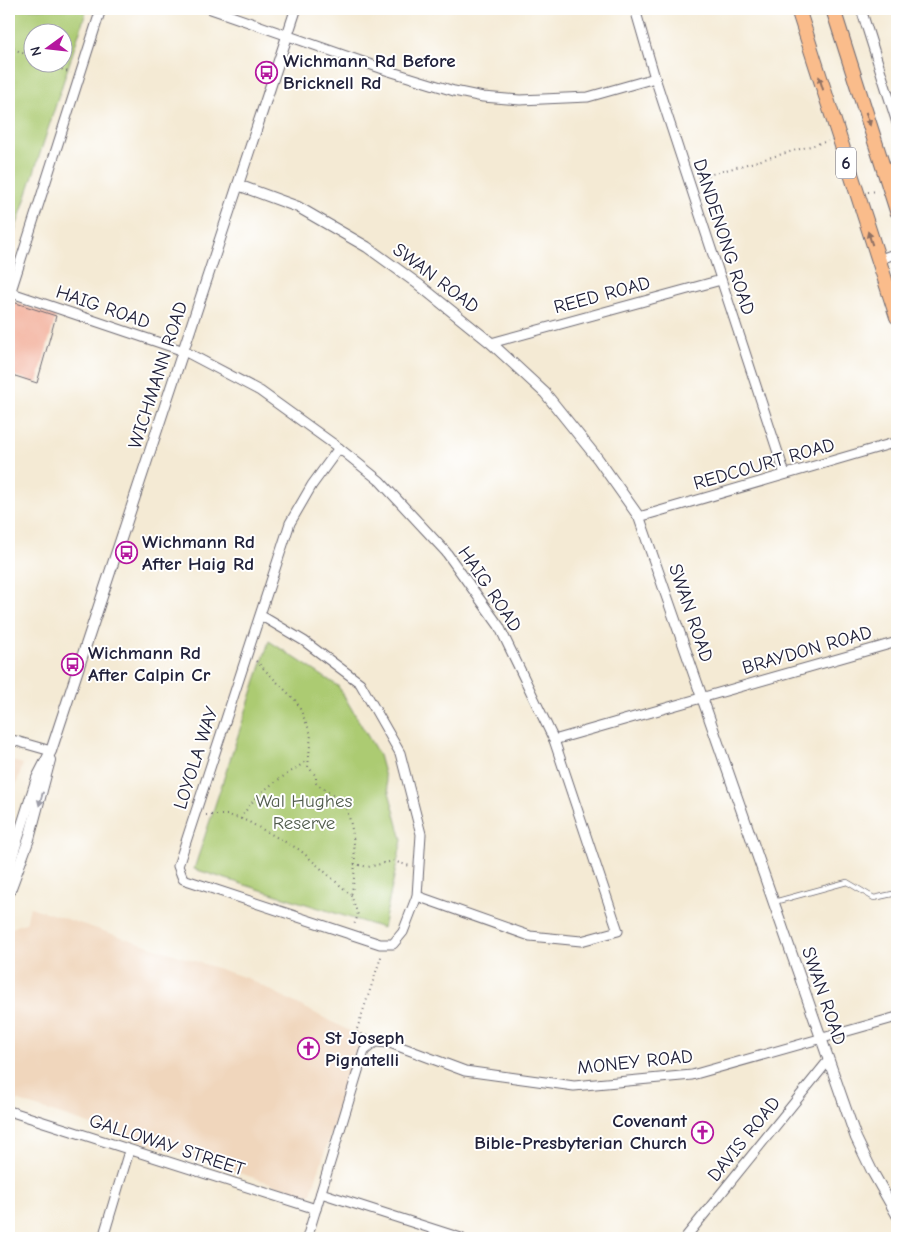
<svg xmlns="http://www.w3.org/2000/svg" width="906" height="1247" font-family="'Comic Neue',sans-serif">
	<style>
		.built { fill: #f0d6bc }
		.green { fill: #accb72; stroke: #677656; fill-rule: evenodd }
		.building { fill: #f2ab95 }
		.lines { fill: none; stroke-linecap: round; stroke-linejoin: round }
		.service-casing { stroke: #6c6871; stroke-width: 6 }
		.minor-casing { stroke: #6c6871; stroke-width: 11 }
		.tertiary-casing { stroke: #6c6871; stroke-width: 12 }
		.trunk-casing { stroke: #6c6871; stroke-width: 16 }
		.path { stroke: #6c6871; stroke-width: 2; stroke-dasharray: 1 4; stroke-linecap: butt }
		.service { stroke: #fff; stroke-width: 4.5 }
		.minor { stroke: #fff; stroke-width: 9 }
		.tertiary { stroke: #fff; stroke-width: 10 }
		.trunk { stroke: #fabc8b; stroke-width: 14 }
		.oneway { fill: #8e6f63 }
		.oneway2 { fill: #9c9ca7 }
		.labels { text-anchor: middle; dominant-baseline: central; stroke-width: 4; stroke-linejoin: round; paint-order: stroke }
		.shield { fill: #fff; stroke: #646476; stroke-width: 1 }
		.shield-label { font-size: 18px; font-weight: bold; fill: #22223b }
		.poi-label { font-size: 19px; font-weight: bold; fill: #22223b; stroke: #fff; text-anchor: start }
		.street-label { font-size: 19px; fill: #22223b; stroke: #fff }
		.park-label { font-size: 19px; fill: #525d4e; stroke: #fff }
	</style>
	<rect width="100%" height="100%" fill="#fff"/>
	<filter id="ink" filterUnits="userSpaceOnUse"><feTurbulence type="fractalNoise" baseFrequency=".02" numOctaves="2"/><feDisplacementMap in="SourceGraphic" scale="10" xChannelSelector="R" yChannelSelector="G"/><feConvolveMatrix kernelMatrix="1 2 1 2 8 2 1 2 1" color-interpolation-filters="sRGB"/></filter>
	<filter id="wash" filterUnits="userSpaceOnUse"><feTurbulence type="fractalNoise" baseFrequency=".0096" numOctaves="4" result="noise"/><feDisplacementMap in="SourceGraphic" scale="20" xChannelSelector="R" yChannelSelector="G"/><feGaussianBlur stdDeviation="1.12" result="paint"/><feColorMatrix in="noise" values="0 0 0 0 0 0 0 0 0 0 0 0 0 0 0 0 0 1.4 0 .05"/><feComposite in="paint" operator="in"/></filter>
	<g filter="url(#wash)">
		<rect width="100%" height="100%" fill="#f4ead4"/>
		<g class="built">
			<polygon points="9,760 23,764 9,806"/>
			<polygon points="30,907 247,978 363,1038 310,1196 9,1098 9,930 18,925 26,923"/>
		</g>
		<g class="green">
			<path d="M9,9H87L9,249ZM32,32H62V62H32Z"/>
			<polygon points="269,641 338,686 379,755 402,840 383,928 194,869"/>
		</g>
		<g id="blocks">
			<polygon class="building" points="13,302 56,316 37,383 9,374 9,316"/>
		</g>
	</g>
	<g filter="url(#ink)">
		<use href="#blocks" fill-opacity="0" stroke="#6c6871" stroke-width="1"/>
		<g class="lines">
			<defs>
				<polyline id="service" points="774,902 847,882 874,898 897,893"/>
				<g id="minor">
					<polyline points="211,9 389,71 454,91 483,97 520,100 588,97 655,78"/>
					<polyline points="635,9 655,78 785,474"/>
					<polyline points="861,9 897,123"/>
					<polyline points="878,260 897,253"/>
					<polyline points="9,292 184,351 260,391 339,448 380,481 446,552 499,626 554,740 618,931 581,941 530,936 417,896"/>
					<polyline points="9,297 101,9"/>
					<polyline points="491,343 721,280"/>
					<polyline points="639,517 897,442"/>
					<polyline points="260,615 304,641 360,683 400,753 421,834 417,896 403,932 393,944 380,944 183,879 178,866 290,523 312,485 339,448"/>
					<polyline points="9,739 51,751"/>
					<polyline points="554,740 897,642"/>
					<polyline points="9,1111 316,1209"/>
					<polyline points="321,1193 461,1238"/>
					<polyline points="103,1238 129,1151"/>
					<polyline points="307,1238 364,1051 375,1042 390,1043 465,1071 574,1086 692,1075 897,1017"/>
					<polyline points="685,1238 828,1061"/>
				</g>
				<g id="tertiary">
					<polyline points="238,185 298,207 367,247 418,284 491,343 545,393 598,459 639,517 856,1138 872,1171 897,1215"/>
					<polyline points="9,866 37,778 51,751 296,9"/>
					<polyline points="9,893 29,839 50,760"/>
				</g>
				<g id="trunk">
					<polyline points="798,9 897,317"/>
					<polyline points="833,9 897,211"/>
				</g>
			</defs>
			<use href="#service" class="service-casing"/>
			<use href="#minor" class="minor-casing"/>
			<use href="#tertiary" class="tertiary-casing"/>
			<use href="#trunk" class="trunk-casing"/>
			<g class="path">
				<polyline points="9,46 32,58"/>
				<polyline points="43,62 71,73"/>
				<polyline points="698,178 828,141"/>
				<polyline points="868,192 878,191"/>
				<path d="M256,661L297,702L311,734L308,767L316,776V783C325,791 341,798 346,809C356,831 357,873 351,895"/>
				<polyline points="206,815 229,815 247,821 300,850 351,895 358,915 354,925"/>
				<path d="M241,819C255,791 282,778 307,761"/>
				<polyline points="354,864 368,867 393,861 410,866"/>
				<polyline points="367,1036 356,1032 382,954"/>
			</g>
			<use href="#service" class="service"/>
			<use href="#minor" class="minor"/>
			<use href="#tertiary" class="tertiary"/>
			<use href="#trunk" class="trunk"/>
		</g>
		<defs><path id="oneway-solid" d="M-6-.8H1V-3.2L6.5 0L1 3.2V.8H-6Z" transform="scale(1.25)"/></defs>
		<g class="oneway">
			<use href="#oneway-solid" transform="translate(821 83) rotate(-107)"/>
			<use href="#oneway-solid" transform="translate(868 119) rotate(72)"/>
			<use href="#oneway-solid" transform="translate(870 238) rotate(-108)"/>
		</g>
		<use class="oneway2" href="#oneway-solid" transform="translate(41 799) rotate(106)"/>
	</g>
	<defs>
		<symbol id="bus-ring" viewBox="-11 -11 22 22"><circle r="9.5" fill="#fff" stroke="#b5179e" stroke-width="1.5"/><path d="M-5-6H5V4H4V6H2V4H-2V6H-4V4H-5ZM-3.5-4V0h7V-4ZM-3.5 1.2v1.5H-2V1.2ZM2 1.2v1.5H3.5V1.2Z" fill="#b5179e"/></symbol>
		<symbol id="church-ring" viewBox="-11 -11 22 22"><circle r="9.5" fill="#fff" stroke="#b5179e" stroke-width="1.5"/><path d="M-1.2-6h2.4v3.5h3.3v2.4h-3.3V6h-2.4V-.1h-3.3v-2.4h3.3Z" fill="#b5179e"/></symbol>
	</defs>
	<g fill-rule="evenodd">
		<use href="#bus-ring" x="254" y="60" width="25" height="25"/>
		<use href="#bus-ring" x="114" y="540" width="25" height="25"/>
		<use href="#bus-ring" x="60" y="652" width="25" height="25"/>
		<use href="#church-ring" x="296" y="1036" width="25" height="25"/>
		<use href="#church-ring" x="690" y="1120" width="25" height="25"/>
	</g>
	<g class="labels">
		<rect class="shield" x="836" y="147.5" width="20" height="31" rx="4"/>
		<g class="shield-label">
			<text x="846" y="163">6</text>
		</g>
		<g class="poi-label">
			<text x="283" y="61">Wichmann Rd Before<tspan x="283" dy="22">Bricknell Rd</tspan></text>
			<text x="142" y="542">Wichmann Rd<tspan x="142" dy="22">After Haig Rd</tspan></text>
			<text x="88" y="653">Wichmann Rd<tspan x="88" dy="22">After Calpin Cr</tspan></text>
			<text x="325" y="1038">St Joseph<tspan x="325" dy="22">Pignatelli</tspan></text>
			<text x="687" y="1121" text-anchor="end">Covenant<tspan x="687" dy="22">Bible-Presbyterian Church</tspan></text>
		</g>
		<g class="street-label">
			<text transform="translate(724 237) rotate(72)">DANDENONG ROAD</text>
			<text transform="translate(436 278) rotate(37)">SWAN ROAD</text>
			<text transform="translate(602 295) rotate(-15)">REED ROAD</text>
			<text transform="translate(103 307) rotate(19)">HAIG ROAD</text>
			<text transform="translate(158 375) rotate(-72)">WICHMANN ROAD</text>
			<text transform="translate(764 464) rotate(-16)">REDCOURT ROAD</text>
			<text transform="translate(490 589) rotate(56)">HAIG ROAD</text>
			<text transform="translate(691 613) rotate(71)">SWAN ROAD</text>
			<text transform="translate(807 650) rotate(-16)">BRAYDON ROAD</text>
			<text transform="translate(196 758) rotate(-72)">LOYOLA WAY</text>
			<text transform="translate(824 996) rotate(71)">SWAN ROAD</text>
			<text transform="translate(635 1062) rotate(-6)">MONEY ROAD</text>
			<text transform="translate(744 1139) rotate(-51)">DAVIS ROAD</text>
			<text transform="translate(167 1145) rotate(18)">GALLOWAY STREET</text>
		</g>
		<g class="park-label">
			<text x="304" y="801">Wal Hughes<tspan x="304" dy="22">Reserve</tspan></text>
		</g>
	</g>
	<rect width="906" height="1247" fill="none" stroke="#fff" stroke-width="30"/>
	<g transform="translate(48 48) rotate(255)"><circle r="24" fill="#ffffff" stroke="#a7a7b1"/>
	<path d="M0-4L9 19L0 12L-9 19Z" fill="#b5179e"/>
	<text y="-8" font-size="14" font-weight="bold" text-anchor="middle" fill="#22223b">N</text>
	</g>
</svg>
